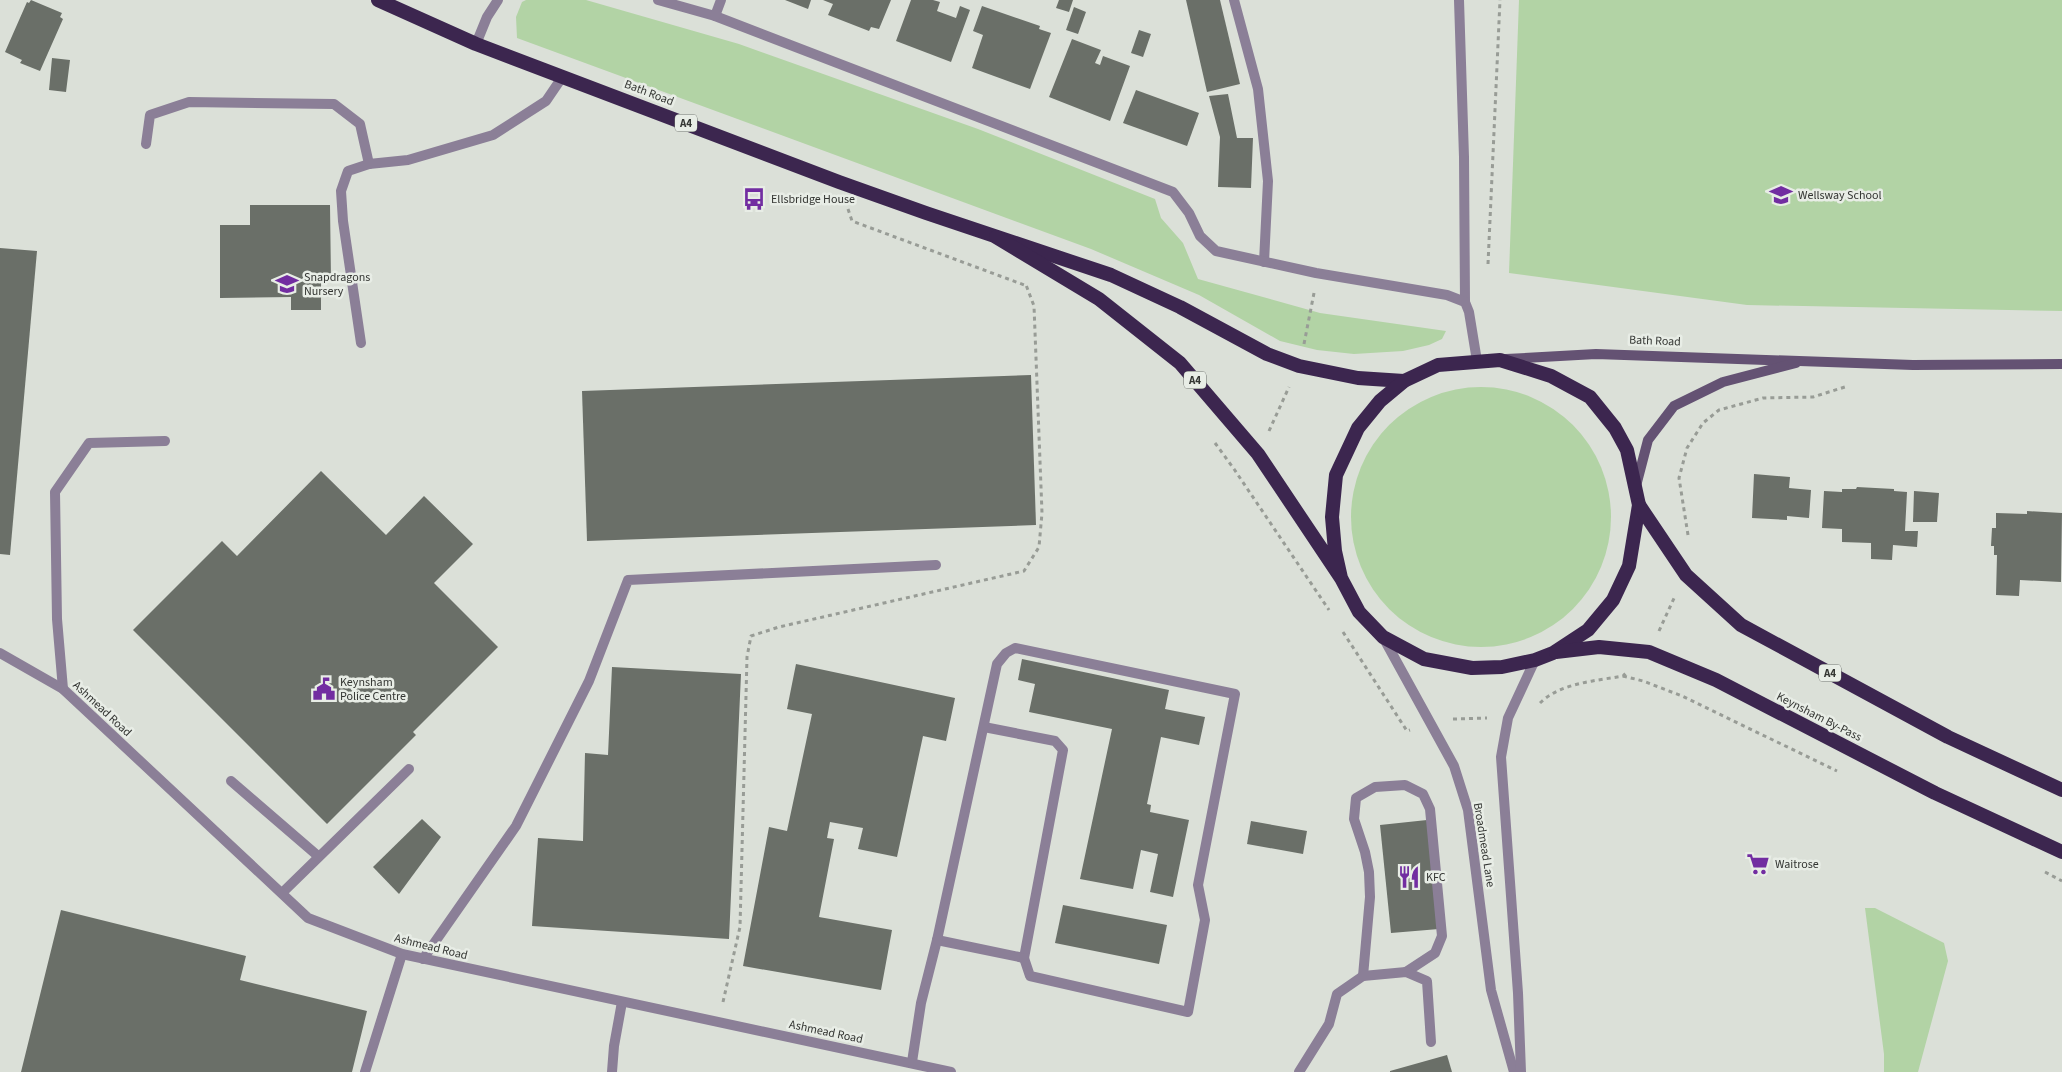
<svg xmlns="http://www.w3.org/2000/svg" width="2062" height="1072" font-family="'Source Sans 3',sans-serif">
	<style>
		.green { fill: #b2d3a5 }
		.building { fill: #6a6f68 }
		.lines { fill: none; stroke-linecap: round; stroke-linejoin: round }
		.path { stroke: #989c96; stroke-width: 3; stroke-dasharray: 4 4; stroke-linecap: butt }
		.service { stroke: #8b7f97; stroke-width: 10 }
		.minor { stroke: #8b7f97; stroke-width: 10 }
		.secondary { stroke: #645273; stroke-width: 10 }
		.trunk { stroke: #3c264f; stroke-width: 14 }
		.labels { text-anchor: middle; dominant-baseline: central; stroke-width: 5; stroke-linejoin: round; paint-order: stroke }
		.shield { fill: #e8ede6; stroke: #696c68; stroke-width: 1 }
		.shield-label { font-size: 11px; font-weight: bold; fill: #333532 }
		.street-label { font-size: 12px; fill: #333532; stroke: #e8ede6 }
		.poi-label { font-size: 12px; fill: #333532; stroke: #e8ede6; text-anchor: start }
	</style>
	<rect width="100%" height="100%" fill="#dbe0d8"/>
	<g class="green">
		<polygon points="526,0 586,0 739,44 978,129 1155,199 1161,218 1183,243 1198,279 1320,313 1446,331 1442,339 1429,345 1403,351 1354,354 1317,350 1280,341 1199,295 1091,249 517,38 516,17 522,2"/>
		<polygon points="1519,0 2062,0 2062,311 1747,305 1509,273"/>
		<circle cx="1481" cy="517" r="130"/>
		<polygon points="1865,908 1875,908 1944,943 1948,961 1918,1072 1884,1072 1884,1054"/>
	</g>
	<g class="building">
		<polygon points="31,0 62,13 60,17 63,19 40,71 20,63 22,60 5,52 27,2 29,3"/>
		<polygon points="785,0 811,0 808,9"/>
		<polygon points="823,0 891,0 879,29 871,27 869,31 828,15 833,4"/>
		<polygon points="911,0 933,0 940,2 937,11 956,18 960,6 970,10 951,62 896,41"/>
		<polygon points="1059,0 1073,0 1069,12 1056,8"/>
		<polygon points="1186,0 1220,0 1240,84 1207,92"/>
		<polygon points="982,6 1040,26 1039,29 1051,33 1030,89 972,68 983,35 973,31"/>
		<polygon points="1074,7 1086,12 1078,34 1066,30"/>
		<polygon points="1139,30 1151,34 1143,57 1131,53"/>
		<polygon points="1072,39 1101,50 1095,63 1100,65 1103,56 1130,66 1110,121 1049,97"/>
		<polygon points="52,58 70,60 66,92 49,90"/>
		<polygon points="1136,90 1199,113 1187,146 1123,123"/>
		<polygon points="1228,94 1237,138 1253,138 1251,188 1218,187 1220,137 1209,96"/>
		<polygon points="250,205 330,205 331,280 321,280 321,310 291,310 291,297 220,298 220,225 250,225"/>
		<polygon points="0,248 37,251 10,555 0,554"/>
		<polygon points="1031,375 1036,525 587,541 582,391"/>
		<polygon points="321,471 386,535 424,496 473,544 434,583 498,647 413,732 416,735 327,824 133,630 222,541 237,556"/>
		<polygon points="1754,474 1790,477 1789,488 1811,490 1809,518 1787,516 1787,520 1752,518"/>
		<polygon points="1857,487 1894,489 1894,491 1907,492 1905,531 1918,531 1917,547 1893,545 1892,560 1871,559 1871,543 1842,542 1842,529 1822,528 1824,491 1842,492 1842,489 1856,489"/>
		<polygon points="1914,491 1939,493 1937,522 1913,522"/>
		<polygon points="2027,511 2062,513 2061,582 2020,580 2019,596 1996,595 1997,555 1994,555 1994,546 1991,546 1992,528 1996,528 1996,513 2027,514"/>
		<polygon points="1022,659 1169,690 1165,709 1205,717 1199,745 1161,737 1147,804 1151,805 1150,812 1189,820 1173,897 1150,892 1158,854 1141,850 1133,889 1080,879 1112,729 1029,712 1035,684 1018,680"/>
		<polygon points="796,664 955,698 946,741 923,736 897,857 858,849 863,828 830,822 827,838 834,839 819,917 892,930 881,990 743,966 769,827 787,831 812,714 787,709"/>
		<polygon points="612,667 741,674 729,939 532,926 538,838 583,841 585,753 608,755"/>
		<polygon points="422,819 441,837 399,894 373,867"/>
		<polygon points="1427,820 1439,929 1391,933 1380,825"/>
		<polygon points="1251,821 1307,831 1303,854 1247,844"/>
		<polygon points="1063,905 1167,925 1159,964 1055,943"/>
		<polygon points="61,910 246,956 240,980 367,1011 352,1072 21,1072"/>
		<polygon points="1447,1055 1452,1072 1390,1072 1390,1071"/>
	</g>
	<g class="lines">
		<g class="path">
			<polyline points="848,209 852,221 1027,286"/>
			<polyline points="1488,264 1500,0"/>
			<polyline points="1304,344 1314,293"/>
			<polyline points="1269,431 1289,387"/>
			<polyline points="1215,443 1234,469 1329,610"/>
			<polyline points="1688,535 1679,478 1687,448 1703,423 1719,410 1763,398 1813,397 1848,386"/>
			<polyline points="1659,631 1675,596"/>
			<polyline points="1343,632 1407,731 1410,730"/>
			<polyline points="1623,676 1643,681 1682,696 1837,771"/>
			<path d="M1540,703C1560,683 1595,681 1623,676L1626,673"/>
			<polyline points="1453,719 1487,718"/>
			<polyline points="2045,872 2062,881"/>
			<polyline points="723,1002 740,927 747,657 751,636 779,627 1024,571 1039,547 1042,513 1034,306 1026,285"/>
		</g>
		<g class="service">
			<polyline points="1234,0 1258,89 1268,181 1264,262"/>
			<polyline points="1459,0 1464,157 1465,302"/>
			<polyline points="146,144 150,115 189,102 334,104 360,124 369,164"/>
			<polyline points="361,343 343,221 341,191 348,171 369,164 408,160 493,135 546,101 563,76"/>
			<polyline points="63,689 57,619 55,492 89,443 165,441"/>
			<polyline points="231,781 318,856"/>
			<polyline points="282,893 409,769"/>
			<polyline points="937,940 1024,958 1063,750 1055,741 984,727"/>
			<polyline points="423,959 516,826 589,681 628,580 936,565"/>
			<polyline points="1363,976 1370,897 1369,872 1365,852 1354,819 1356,798 1375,787 1405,785 1423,794 1430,809 1442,936 1435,953 1406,972"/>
			<polyline points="912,1062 921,1003 937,940 997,664 1006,653 1015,648 1235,694 1198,885 1205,920 1188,1012 1030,976 1024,958"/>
			<polyline points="365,1072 402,954"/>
			<polyline points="612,1072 614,1046 622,1002"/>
			<polyline points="1299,1072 1329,1024 1337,994 1363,976 1406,972 1427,981 1431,1042"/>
		</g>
		<g class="minor">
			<polyline points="658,0 715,16 1173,192 1189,213 1200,236 1216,251 1316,273 1447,295 1465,302 1469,312 1477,361"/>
			<polyline points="715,16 721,0"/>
			<polyline points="476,44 487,17 498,0"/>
			<polyline points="1383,637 1454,766 1468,810 1491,990 1514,1072"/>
			<polyline points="0,653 63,689 308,918 402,954 951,1072"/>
			<polyline points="1521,1072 1518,993 1501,757 1508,718 1535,660"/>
		</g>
		<g class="secondary">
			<polyline points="1506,359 1596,354 1913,365 2062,364"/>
			<polyline points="1636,486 1648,440 1674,406 1723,382 1796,363"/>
		</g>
		<g class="trunk">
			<polyline points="378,0 476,44 839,182 926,213 1111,275 1180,307 1267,354 1299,366 1358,378 1404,381"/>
			<polyline points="996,237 1099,299 1180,363 1258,454 1341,578 1359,612 1383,637 1424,659 1472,668 1502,667 1535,660 1553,653 1588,630 1613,600 1629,566 1639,505 1627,450 1615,428 1590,397 1551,376 1500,360 1438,365 1404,381 1380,401 1358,428 1336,475 1332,517 1335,551 1341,578"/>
			<polyline points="1639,505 1686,575 1741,625 1948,737 2062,790"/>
			<polyline points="1556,652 1599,647 1649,652 1716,680 1935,793 2062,852"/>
		</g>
	</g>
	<defs>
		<symbol id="school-bare" viewBox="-9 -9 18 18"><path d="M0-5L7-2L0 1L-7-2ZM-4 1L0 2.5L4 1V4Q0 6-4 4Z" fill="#722da1" stroke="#e8ede6" stroke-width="2.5" paint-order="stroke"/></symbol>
		<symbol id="bus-bare" viewBox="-9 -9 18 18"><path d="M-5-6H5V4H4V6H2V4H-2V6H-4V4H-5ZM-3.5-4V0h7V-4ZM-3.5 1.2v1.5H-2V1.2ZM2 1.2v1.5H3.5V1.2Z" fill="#722da1" stroke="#e8ede6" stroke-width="2.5" paint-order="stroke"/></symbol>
		<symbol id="civic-bare" viewBox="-9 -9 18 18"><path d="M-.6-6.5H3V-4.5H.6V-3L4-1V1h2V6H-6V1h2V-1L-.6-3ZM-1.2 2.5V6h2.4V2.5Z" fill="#722da1" stroke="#e8ede6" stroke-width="2.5" paint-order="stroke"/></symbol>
		<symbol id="supermarket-bare" viewBox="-9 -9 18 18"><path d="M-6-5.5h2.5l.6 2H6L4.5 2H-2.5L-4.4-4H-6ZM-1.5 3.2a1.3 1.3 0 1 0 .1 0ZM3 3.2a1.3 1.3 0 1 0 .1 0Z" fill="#722da1" stroke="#e8ede6" stroke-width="2.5" paint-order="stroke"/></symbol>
		<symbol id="restaurant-bare" viewBox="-9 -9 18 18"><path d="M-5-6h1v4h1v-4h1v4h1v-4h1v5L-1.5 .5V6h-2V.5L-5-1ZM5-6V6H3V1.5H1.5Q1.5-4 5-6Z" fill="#722da1" stroke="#e8ede6" stroke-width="2.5" paint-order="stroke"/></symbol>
	</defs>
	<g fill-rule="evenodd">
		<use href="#school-bare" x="1765" y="179" width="32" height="32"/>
		<use href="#bus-bare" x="738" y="183" width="32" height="32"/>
		<use href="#school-bare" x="271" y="268" width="32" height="32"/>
		<use href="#civic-bare" x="308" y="673" width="32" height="32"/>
		<use href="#supermarket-bare" x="1742" y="848" width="32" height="32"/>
		<use href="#restaurant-bare" x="1393" y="861" width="32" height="32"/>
	</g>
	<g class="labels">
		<g class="shield">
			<rect x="675" y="114.5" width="22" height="17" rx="4"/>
			<rect x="1184" y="371.5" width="22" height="17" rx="4"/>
			<rect x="1819" y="664.5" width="22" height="17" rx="4"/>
		</g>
		<g class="shield-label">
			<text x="686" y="123">A4</text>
			<text x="1195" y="380">A4</text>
			<text x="1830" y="673">A4</text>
		</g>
		<g class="street-label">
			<text transform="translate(649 93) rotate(21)">Bath Road</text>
			<text transform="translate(1655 341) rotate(2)">Bath Road</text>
			<text transform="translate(102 709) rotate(43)">Ashmead Road</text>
			<text transform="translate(1819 717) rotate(27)">Keynsham By-Pass</text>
			<text transform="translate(1484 845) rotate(81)">Broadmead Lane</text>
			<text transform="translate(431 947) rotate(14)">Ashmead Road</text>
			<text transform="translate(826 1032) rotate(12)">Ashmead Road</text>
		</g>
		<g class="poi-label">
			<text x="1798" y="195">Wellsway School</text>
			<text x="771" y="199">Ellsbridge House</text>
			<text x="304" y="277">Snapdragons<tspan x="304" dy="14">Nursery</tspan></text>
			<text x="340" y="682">Keynsham<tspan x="340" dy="14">Police Centre</tspan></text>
			<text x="1775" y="864">Waitrose</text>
			<text x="1426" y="877">KFC</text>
		</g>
	</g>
</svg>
